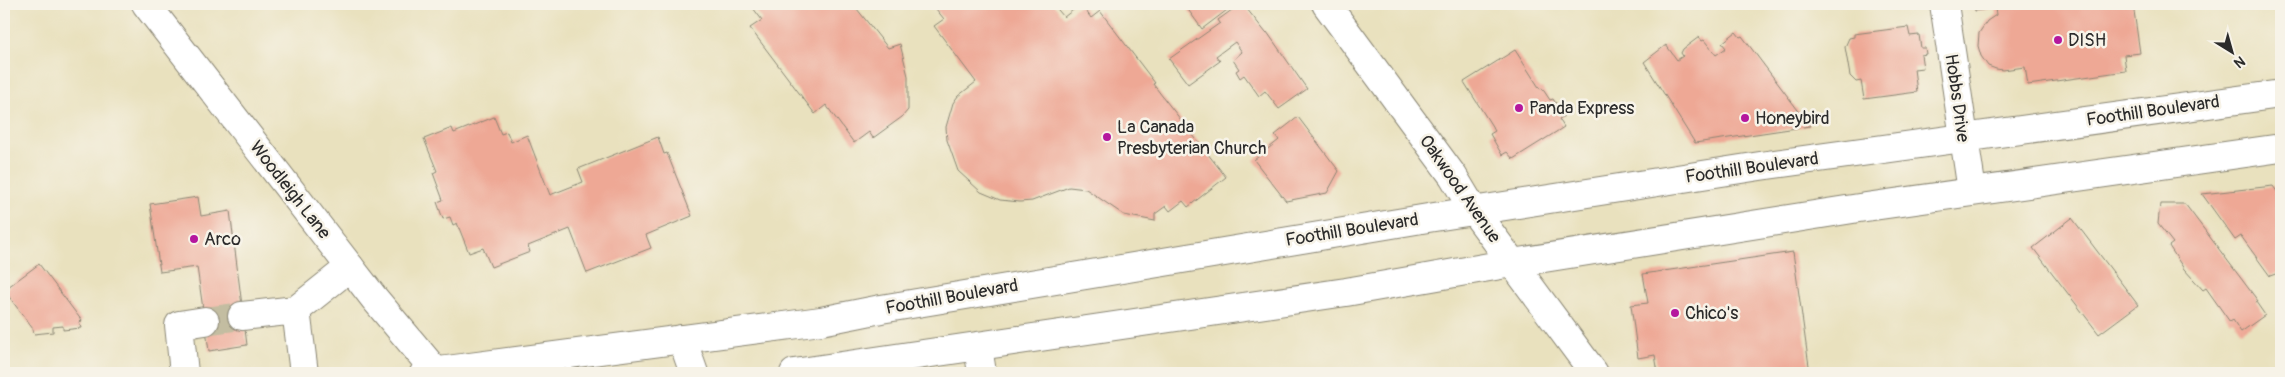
<svg xmlns="http://www.w3.org/2000/svg" width="2285" height="377" font-family="Pangolin,sans-serif">
	<style>
		.building { fill: #eea895 }
		.lines { fill: none; stroke-linecap: round; stroke-linejoin: round }
		.minor-tunnel { stroke: #c3bda1; stroke-width: 28; stroke-dasharray: 28 14; stroke-linecap: butt }
		.minor-casing { stroke: #8a8674; stroke-width: 30 }
		.major-casing { stroke: #8a8674; stroke-width: 30 }
		.minor { stroke: #fff; stroke-width: 28 }
		.major { stroke: #fff; stroke-width: 28 }
		.poi-dot { fill: #b5179e; stroke: #f7f3e8; stroke-width: 2 }
		.labels { text-anchor: middle; dominant-baseline: central; stroke-width: 5; stroke-linejoin: round; paint-order: stroke }
		.poi-label { font-size: 18px; fill: #2b2b2b; stroke: #f7f3e8; text-anchor: start }
		.street-label { font-size: 18px; fill: #2b2b2b; stroke: #f7f3e8 }
	</style>
	<rect width="100%" height="100%" fill="#f7f3e8"/>
	<filter id="ink" filterUnits="userSpaceOnUse"><feTurbulence type="fractalNoise" baseFrequency=".02" numOctaves="2"/><feDisplacementMap in="SourceGraphic" scale="10" xChannelSelector="R" yChannelSelector="G"/><feConvolveMatrix kernelMatrix="1 2 1 2 8 2 1 2 1" color-interpolation-filters="sRGB"/></filter>
	<filter id="wash" filterUnits="userSpaceOnUse"><feTurbulence type="fractalNoise" baseFrequency=".0096" numOctaves="4" result="noise"/><feDisplacementMap in="SourceGraphic" scale="20" xChannelSelector="R" yChannelSelector="G"/><feGaussianBlur stdDeviation="1.12" result="paint"/><feColorMatrix in="noise" values="0 0 0 0 0 0 0 0 0 0 0 0 0 0 0 0 0 1.4 0 .05"/><feComposite in="paint" operator="in"/></filter>
	<g filter="url(#wash)">
		<rect width="100%" height="100%" fill="#e9e1be"/>
		<g id="blocks">
			<g class="building">
				<polygon points="750,4 853,4 888,48 900,44 908,76 908,110 902,117 873,138 869,132 854,143 826,105 815,114 750,28 762,20"/>
				<polygon points="932,4 1053,4 1064,17 1081,4 1091,18 1100,11 1155,83 1153,84 1166,101 1226,177 1188,207 1183,201 1170,211 1166,206 1155,214 1155,221 1124,215 1086,189 1069,187 1032,201 1020,202 1000,200 981,192 958,171 947,140 946,127 953,103 958,96 976,82 934,26 944,19"/>
				<polygon points="1184,4 1235,4 1202,29"/>
				<polygon points="1240,4 1243,4 1266,33 1267,32 1307,89 1279,109 1265,91 1259,96 1244,75 1240,78 1236,71 1239,69 1233,60 1242,52 1235,42 1216,56 1220,61 1188,84 1169,59 1220,23 1218,20"/>
				<polygon points="1974,4 2133,4 2140,53 2124,55 2126,71 2028,85 2025,67 2003,70 1996,69 1988,66 1981,56 1978,46 1979,33 1987,21 1996,15 1995,8 1975,11"/>
				<polygon points="1908,27 1910,36 1919,35 1921,48 1925,48 1926,54 1921,55 1923,68 1914,69 1917,92 1864,99 1861,81 1856,82 1850,76 1845,47 1849,38 1854,37 1854,34"/>
				<polygon points="1736,32 1740,37 1742,36 1810,126 1695,143 1644,62 1666,45 1677,60 1683,56 1681,53 1683,49 1699,37 1702,41 1704,40 1716,55 1726,48 1722,43"/>
				<polygon points="1515,50 1540,89 1542,88 1550,100 1553,99 1564,116 1559,119 1564,127 1513,159 1507,152 1502,155 1490,134 1495,131 1464,82"/>
				<polygon points="494,117 501,134 507,132 511,142 527,135 550,195 583,182 578,169 658,137 664,154 667,153 692,216 646,235 651,248 587,273 570,229 528,246 530,252 491,267 483,248 469,253 457,223 453,225 450,217 443,219 437,202 443,200 433,173 437,171 424,139 452,128 454,133"/>
				<polygon points="1298,117 1339,171 1327,193 1286,201 1254,160 1279,140 1275,135"/>
				<polygon points="2273,186 2281,197 2281,272 2270,276 2241,236 2235,240 2202,194"/>
				<polygon points="198,197 201,216 230,211 247,345 209,351 197,267 160,272 150,204"/>
				<polygon points="2160,204 2185,204 2258,301 2256,302 2265,315 2241,332 2233,320 2230,322 2206,288 2203,290 2184,269 2169,246 2173,243 2158,224"/>
				<polygon points="2072,218 2138,305 2099,334 2033,248"/>
				<polygon points="1793,252 1810,373 1658,373 1655,355 1638,358 1631,305 1648,303 1643,274"/>
				<polygon points="39,264 82,321 79,322 81,328 63,330 63,326 53,327 53,332 34,334 33,329 4,290"/>
			</g>
		</g>
	</g>
	<g filter="url(#ink)">
		<use href="#blocks" fill-opacity="0" stroke="#8a8674" stroke-width="1"/>
		<g class="lines">
			<polyline class="minor-tunnel" points="205,321 242,316"/>
			<defs>
				<g id="minor">
					<polyline points="146,4 374,298 437,373"/>
					<polyline points="1326,4 1453,176 1474,211 1594,373"/>
					<polyline points="1944,4 1972,191"/>
					<polyline points="296,310 350,267"/>
					<polyline points="242,316 296,310 304,373"/>
					<polyline points="682,339 694,373"/>
					<polyline points="978,347 982,373"/>
					<polyline points="184,373 179,325 205,321"/>
				</g>
				<g id="major">
					<polyline points="424,373 821,321 881,309 1428,218 1760,166 2281,94"/>
					<polyline points="794,373 1346,292 1512,263 1859,208 2281,148"/>
				</g>
			</defs>
			<use href="#minor" class="minor-casing"/>
			<use href="#major" class="major-casing"/>
			<use href="#minor" class="minor"/>
			<use href="#major" class="major"/>
		</g>
	</g>
	<g class="poi-dot">
		<circle cx="2058" cy="40" r="5"/>
		<circle cx="1519" cy="108" r="5"/>
		<circle cx="1745" cy="118" r="5"/>
		<circle cx="1107" cy="137" r="5"/>
		<circle cx="194" cy="239" r="5"/>
		<circle cx="1675" cy="313" r="5"/>
	</g>
	<g class="labels">
		<g class="poi-label">
			<text x="2068" y="40">DISH</text>
			<text x="1529" y="108">Panda Express</text>
			<text x="1755" y="118">Honeybird</text>
			<text x="1117" y="127">La Canada<tspan x="1117" dy="21">Presbyterian Church</tspan></text>
			<text x="204" y="239">Arco</text>
			<text x="1685" y="313">Chico's</text>
		</g>
		<g class="street-label">
			<text transform="translate(1957 98) rotate(82)">Hobbs Drive</text>
			<text transform="translate(2153 111) rotate(-8)">Foothill Boulevard</text>
			<text transform="translate(1752 168) rotate(-8)">Foothill Boulevard</text>
			<text transform="translate(1460 189) rotate(55)">Oakwood Avenue</text>
			<text transform="translate(290 190) rotate(52)">Woodleigh Lane</text>
			<text transform="translate(1352 230) rotate(-9)">Foothill Boulevard</text>
			<text transform="translate(952 297) rotate(-10)">Foothill Boulevard</text>
		</g>
	</g>
	<rect width="2285" height="377" fill="none" stroke="#f7f3e8" stroke-width="20"/>
	<g transform="translate(2232 52) rotate(143)" stroke="#f7f3e8" stroke-width="4" paint-order="stroke">
	<path d="M0-4L9 19L0 12L-9 19Z" fill="#2b2b2b"/>
	<text y="-8" font-size="14" font-weight="bold" text-anchor="middle" fill="#2b2b2b">N</text>
	</g>
</svg>
